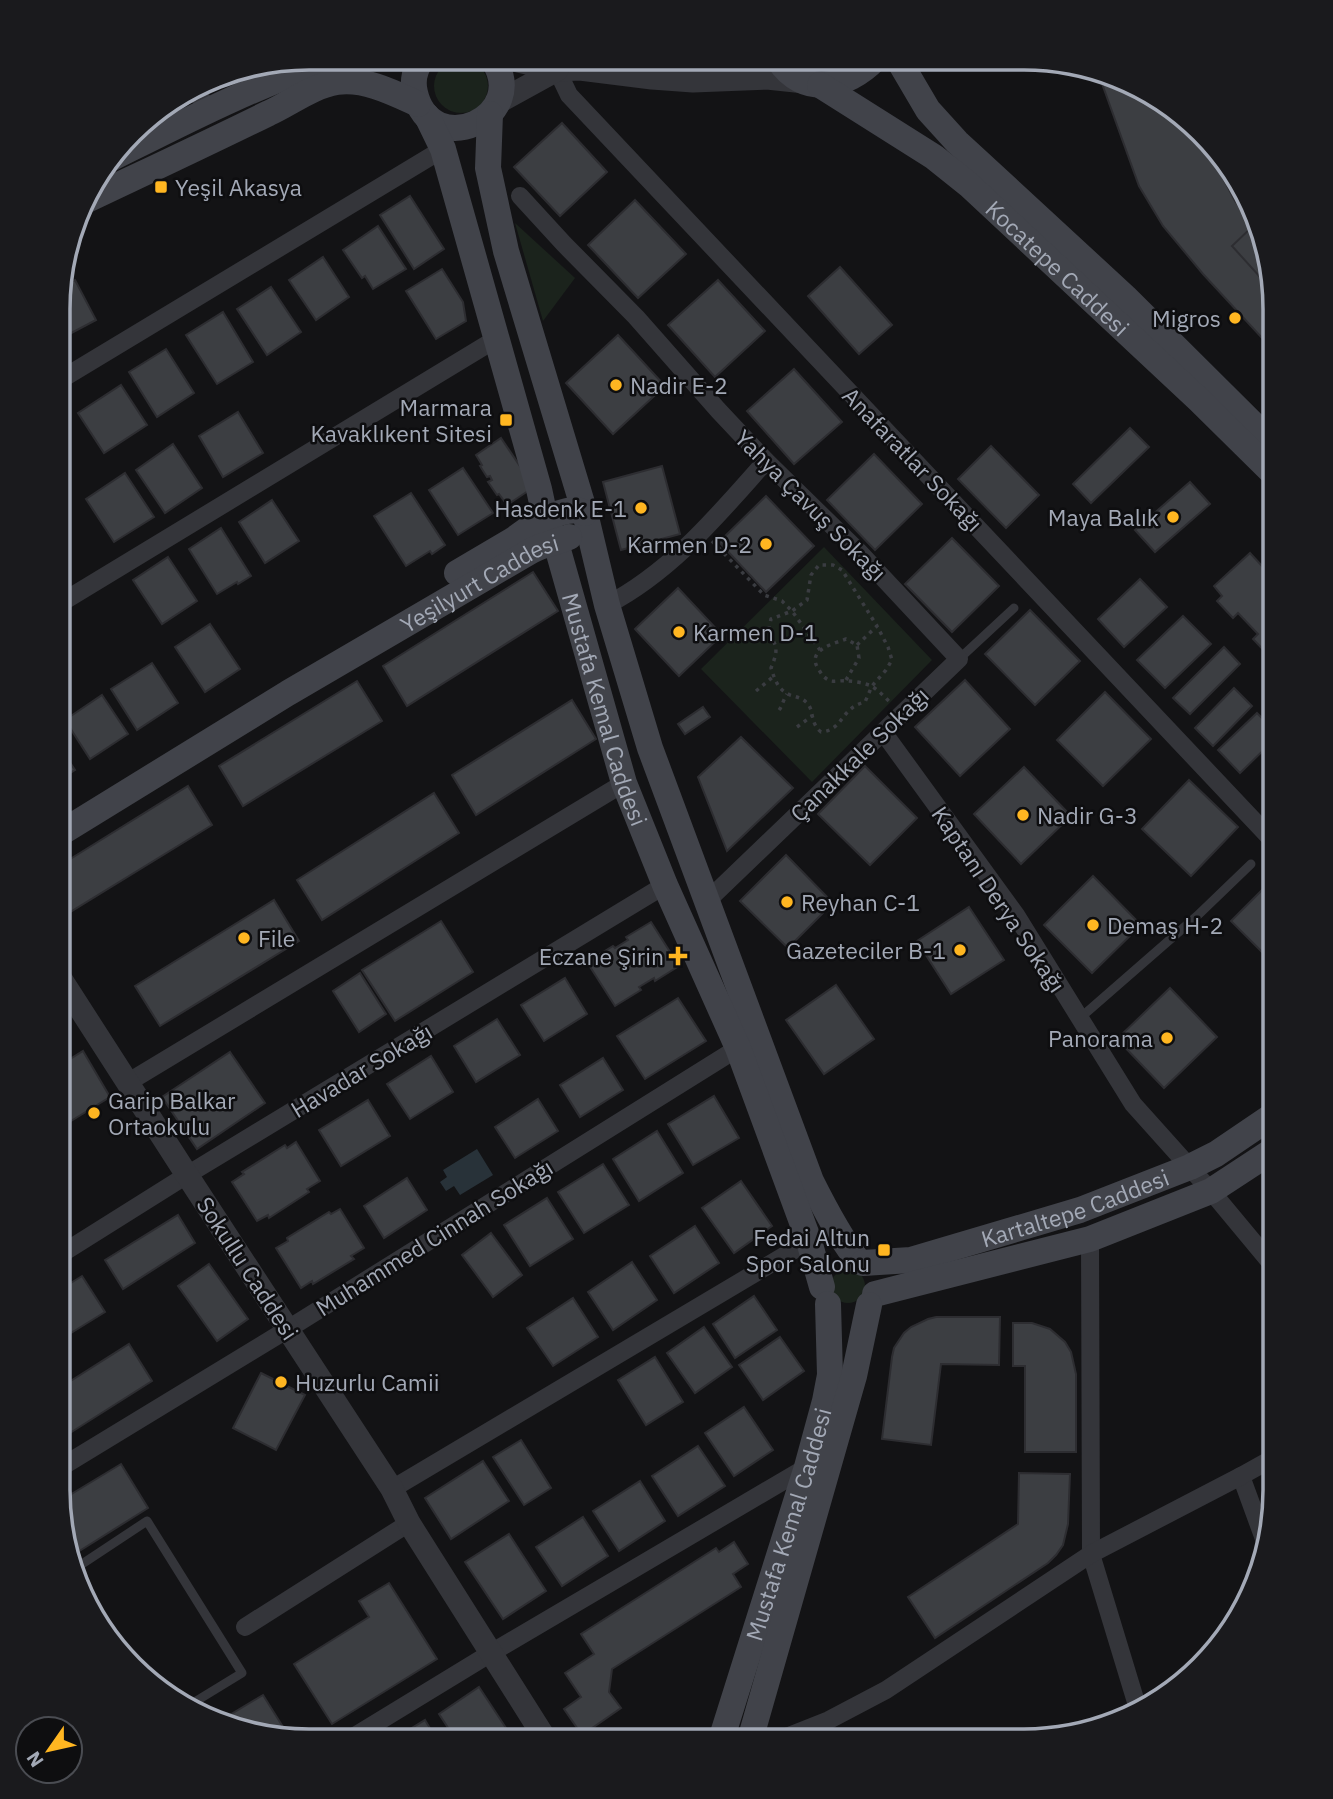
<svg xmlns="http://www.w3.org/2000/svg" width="1333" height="1799" font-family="'IBM Plex Sans',sans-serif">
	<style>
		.green { fill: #1b231c }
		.water { fill: #283239 }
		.building { fill: #3c3e42; stroke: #2d2d31; stroke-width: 2 }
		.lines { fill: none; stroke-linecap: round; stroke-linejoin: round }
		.path { stroke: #3a3c41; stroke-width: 3.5; stroke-dasharray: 3.5 5; stroke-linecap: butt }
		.service { stroke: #34353a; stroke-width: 9 }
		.minor { stroke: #34353a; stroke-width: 18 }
		.tertiary { stroke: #34353a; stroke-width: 23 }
		.secondary { stroke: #41434a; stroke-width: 26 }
		.poi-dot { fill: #ffb621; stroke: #0e0e10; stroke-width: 2.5 }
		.labels { text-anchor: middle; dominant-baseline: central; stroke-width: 5; stroke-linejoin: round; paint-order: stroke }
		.poi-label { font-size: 23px; fill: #a3a9b6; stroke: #0e0e10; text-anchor: start }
		.street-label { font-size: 23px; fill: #a3a9b6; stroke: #0e0e10 }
		.rim { fill: none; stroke: #a3a9b6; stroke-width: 3.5 }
	</style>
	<rect width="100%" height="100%" fill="#131315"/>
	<g class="green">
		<circle cx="461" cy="86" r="27"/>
		<polygon points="515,223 575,278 543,321"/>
		<polygon points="824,547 932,660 812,782 701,669"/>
		<circle cx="848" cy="1286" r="17"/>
	</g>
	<polygon class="water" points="477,1149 493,1175 460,1195 454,1186 446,1191 440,1182 447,1177 443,1170"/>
	<g class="building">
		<polygon points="1100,78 1177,109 1206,145 1235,201 1256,228 1275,308 1275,352 1203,274 1163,226 1139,186"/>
		<polygon points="562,123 607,172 560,216 514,167"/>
		<polygon points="410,196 444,249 414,269 380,215"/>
		<polygon points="635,200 686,254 638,298 588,245"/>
		<polygon points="1254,225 1256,228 1270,288 1232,246"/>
		<polygon points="378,226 406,269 373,289 365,276 362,278 343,250"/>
		<polygon points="323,257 349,297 316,320 289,280"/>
		<polygon points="840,267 892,325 859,354 808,296"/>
		<polygon points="442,269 463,302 466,321 436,339 406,291"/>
		<polygon points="75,280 96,320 60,339 60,288"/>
		<polygon points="718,280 765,331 715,377 668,325"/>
		<polygon points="271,287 301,332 267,355 237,309"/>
		<polygon points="223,312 253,362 217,384 186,335"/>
		<polygon points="618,335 665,386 613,434 566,383"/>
		<polygon points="166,349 194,393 157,417 129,372"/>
		<polygon points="794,369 842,422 794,464 747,411"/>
		<polygon points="121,385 147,425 104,453 78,413"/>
		<polygon points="238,412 263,453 223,477 199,436"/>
		<polygon points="1130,428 1149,447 1091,503 1073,484"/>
		<polygon points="501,438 534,487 507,505 499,494 497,495 488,482 492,480 490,476 487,477 480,466 482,465 476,455"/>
		<polygon points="173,444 202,488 165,513 136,470"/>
		<polygon points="991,446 1039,495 1006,528 958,479"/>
		<polygon points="874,454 922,504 875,550 827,500"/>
		<polygon points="662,466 680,534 621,550 603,482"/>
		<polygon points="463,468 493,513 458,535 429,490"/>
		<polygon points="125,473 154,517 114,542 86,499"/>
		<polygon points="1190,482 1210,504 1155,552 1135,530"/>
		<polygon points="411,493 445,545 432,554 430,551 406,566 374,516"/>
		<polygon points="766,496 814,546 766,592 719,542"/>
		<polygon points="272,500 299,541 265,563 239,522"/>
		<polygon points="221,528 251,576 238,584 237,582 217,594 189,549"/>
		<polygon points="952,538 999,586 952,632 905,584"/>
		<polygon points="1250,553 1275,580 1275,653 1270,657 1253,639 1258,634 1238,613 1233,618 1217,601 1222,596 1214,586"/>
		<polygon points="168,557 197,601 162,624 133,580"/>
		<polygon points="533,572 558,611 407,706 383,666"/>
		<polygon points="1140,579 1167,607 1124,647 1098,619"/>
		<polygon points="678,588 722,635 679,676 635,629"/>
		<polygon points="1030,610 1080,661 1035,705 985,654"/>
		<polygon points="1183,616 1211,644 1165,688 1137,660"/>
		<polygon points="210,624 240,669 205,692 175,647"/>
		<polygon points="1224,647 1240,664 1190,714 1173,698"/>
		<polygon points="152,663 178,703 137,730 111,689"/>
		<polygon points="965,680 1010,729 960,776 915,727"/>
		<polygon points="357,681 382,721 243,806 219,766"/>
		<polygon points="1234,688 1252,706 1213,746 1195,728"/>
		<polygon points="1105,692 1151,739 1103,786 1057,740"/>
		<polygon points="102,695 128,734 90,759 65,720"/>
		<polygon points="572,700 596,739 476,815 452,775"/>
		<polygon points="703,707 710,717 685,734 678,724"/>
		<polygon points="1257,713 1275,731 1275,739 1240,773 1218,750"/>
		<polygon points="741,737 793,788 727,851 698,777"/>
		<polygon points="59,746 75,770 59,780"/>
		<polygon points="865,766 917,818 870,865 818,814"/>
		<polygon points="1024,767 1071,816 1021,864 974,814"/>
		<polygon points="1189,780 1238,827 1191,876 1142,829"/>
		<polygon points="188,786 212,825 62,917 59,912 59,866"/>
		<polygon points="434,793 459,833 322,920 297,880"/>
		<polygon points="1275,801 1275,816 1268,808"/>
		<polygon points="786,855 833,903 788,948 740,901"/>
		<polygon points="1093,876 1141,925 1092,973 1044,925"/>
		<polygon points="1275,877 1275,965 1231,921"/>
		<polygon points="274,900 299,941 160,1026 135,986"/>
		<polygon points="969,907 1004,960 951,994 917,941"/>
		<polygon points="441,921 473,972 395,1021 362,970"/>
		<polygon points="651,922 679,966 655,981 654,978 639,987 641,990 615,1006 587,962 613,946 615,948 628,940 626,937"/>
		<polygon points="360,973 386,1014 359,1032 333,991"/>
		<polygon points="565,978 587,1014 544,1041 521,1005"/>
		<polygon points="836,985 874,1039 824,1074 786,1020"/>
		<polygon points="1170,988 1217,1037 1164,1088 1117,1039"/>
		<polygon points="678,998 706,1041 645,1079 617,1036"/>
		<polygon points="497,1019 520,1055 476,1082 454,1046"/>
		<polygon points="83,1051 110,1097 58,1129 59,1066"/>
		<polygon points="230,1052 265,1103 197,1149 162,1097"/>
		<polygon points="431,1056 453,1092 410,1119 387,1084"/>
		<polygon points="603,1058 623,1090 580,1117 560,1085"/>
		<polygon points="714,1096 739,1138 693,1165 668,1124"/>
		<polygon points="538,1099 558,1131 515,1158 495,1127"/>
		<polygon points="368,1100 390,1136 341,1166 319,1130"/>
		<polygon points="657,1131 683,1173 639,1201 613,1159"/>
		<polygon points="296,1142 320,1181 307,1189 309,1192 269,1218 268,1215 257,1221 232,1182 244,1174 242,1172 285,1145 287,1148"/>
		<polygon points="603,1164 629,1205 584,1233 558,1192"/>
		<polygon points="407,1178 427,1210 384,1238 364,1206"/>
		<polygon points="741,1181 772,1226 734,1253 702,1208"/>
		<polygon points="547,1198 573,1239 530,1266 504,1225"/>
		<polygon points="340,1209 364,1248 351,1256 354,1259 313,1284 312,1281 301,1288 276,1248 288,1241 287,1238 329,1212 331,1214"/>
		<polygon points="178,1215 195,1243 123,1289 105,1260"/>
		<polygon points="695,1226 719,1263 674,1293 650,1256"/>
		<polygon points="491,1233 522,1275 493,1297 462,1255"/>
		<polygon points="632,1262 657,1300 613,1330 588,1292"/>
		<polygon points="209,1264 248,1319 217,1341 178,1286"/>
		<polygon points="82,1276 105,1312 58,1341 58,1291"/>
		<polygon points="754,1296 777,1330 735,1358 713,1324"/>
		<polygon points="573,1298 598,1337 553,1366 527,1328"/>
		<polygon points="936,1317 1000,1317 999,1365 941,1364 931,1445 882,1439 892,1357 894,1348 904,1333 911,1327 928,1319"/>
		<polygon points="1013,1323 1032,1323 1050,1329 1065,1342 1071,1352 1076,1374 1076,1452 1025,1452 1025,1366 1013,1366"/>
		<polygon points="704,1327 732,1367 695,1393 667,1353"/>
		<polygon points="780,1337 804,1371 763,1400 739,1365"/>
		<polygon points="129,1344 152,1381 70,1433 58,1415 58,1389"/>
		<polygon points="655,1357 683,1402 646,1425 618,1380"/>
		<polygon points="261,1373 305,1395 276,1450 233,1428"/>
		<polygon points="744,1407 773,1450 734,1476 705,1433"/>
		<polygon points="521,1440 551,1488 524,1505 493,1457"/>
		<polygon points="698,1446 725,1486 678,1516 652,1476"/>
		<polygon points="483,1461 509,1501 451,1539 425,1498"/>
		<polygon points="121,1464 148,1508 73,1555 60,1501"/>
		<polygon points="1019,1473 1070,1474 1068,1524 1063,1545 1056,1555 1048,1563 935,1638 908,1597 1018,1524"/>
		<polygon points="640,1481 665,1521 619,1551 593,1511"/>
		<polygon points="583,1517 608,1556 562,1586 536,1547"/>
		<polygon points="509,1534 546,1591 503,1619 465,1562"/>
		<polygon points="734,1542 748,1564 733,1574 741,1587 612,1669 609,1692 621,1708 582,1735 564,1709 581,1697 565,1673 594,1654 581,1634 716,1548 719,1552"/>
		<polygon points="389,1583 437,1659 332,1724 294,1664 369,1617 359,1601"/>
		<polygon points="479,1687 514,1740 456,1740 439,1714"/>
		<polygon points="263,1695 290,1738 289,1739 276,1739 223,1719"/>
		<polygon points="425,1720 437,1740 394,1739"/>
	</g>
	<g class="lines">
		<g class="path">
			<polyline points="712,541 764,595 782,601 792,611 820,650"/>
			<path d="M857,645L877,626L888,647L892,660L886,670L872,686L865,702C840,708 844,730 821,732C809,722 815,710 806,702C802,698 796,697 790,695C778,690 775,680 771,668C778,651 778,647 768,632L771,619L792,611L807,600L811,575L819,565H833L842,570L877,626"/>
			<path d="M846,680L859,658L857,645L846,639C833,644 805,650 819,670C822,675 825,679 831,681C836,682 842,680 847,681C854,681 863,683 869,685C877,688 884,697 891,703"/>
			<polyline points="756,691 774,676"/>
			<path d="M779,710C783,705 783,700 787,694"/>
			<polyline points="797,727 812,716"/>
		</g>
		<g class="service">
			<polyline points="959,659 1014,608"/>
			<polyline points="1079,1019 1197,916 1251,864"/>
			<polyline points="76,1568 147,1521 242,1673 188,1706"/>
		</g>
		<g class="minor">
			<path d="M557,70L569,95C803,345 1041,592 1275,843"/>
			<polyline points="194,90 209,109"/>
			<polyline points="520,196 564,244 636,317 718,410 766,461 859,552 959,659 706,902"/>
			<polyline points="60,380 443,149"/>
			<polyline points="59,604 496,339"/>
			<path d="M607,605C672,571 718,515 766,461"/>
			<polyline points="883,732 1016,915 1133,1104 1211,1191 1275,1268"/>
			<polyline points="127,1083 624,783"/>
			<polyline points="1090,1239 1091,1554 1139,1712"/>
			<polyline points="58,1256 187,1175 665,885"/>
			<polyline points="58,1469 288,1329 738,1048"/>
			<polyline points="1241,1476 1264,1539"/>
			<polyline points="392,1489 809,1241"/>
			<polyline points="245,1627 409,1523"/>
			<polyline points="350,1739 491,1653 807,1467"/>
			<polyline points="776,1741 829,1720 886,1690 1091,1554 1241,1476 1275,1457"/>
		</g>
		<g class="tertiary">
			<polyline points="505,58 557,70 580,69 652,78 693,81 767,78 805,82"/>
			<polyline points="497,103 557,70"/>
			<polyline points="59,976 187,1175 392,1489 409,1523 546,1740"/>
		</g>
		<g class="secondary">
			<path d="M423,58C415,68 412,81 415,93C431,162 533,117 492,58"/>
			<path d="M778,59C803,98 847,88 875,59"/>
			<polyline points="898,59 928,110 957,142 1125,297 1275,446"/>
			<path id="s1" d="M820,85L934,157L969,185L1199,400L1275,475"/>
			<path d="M490,114L488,168L506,251L585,513L607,605L650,748L811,1181C825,1209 839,1236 858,1261"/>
			<path id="s2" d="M427,116L443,149L539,489L545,517L556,543L624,783L665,885L738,1048L809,1241L822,1287"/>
			<path d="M112,158C186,121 259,83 338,58"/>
			<path d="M85,201C146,172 208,143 269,113C291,103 312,86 337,82C365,78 394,93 418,104"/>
			<polyline points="457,573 513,540 545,517 567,511 577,510 585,513"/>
			<path id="s3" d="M59,834L288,693L531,551C543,544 556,543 569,537"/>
			<path id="s4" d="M863,1263L911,1260L1080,1210L1190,1167L1216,1154L1275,1114"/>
			<polyline points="875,1294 1090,1239 1211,1191 1275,1149"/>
			<path id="s5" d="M721,1740L807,1467L825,1401L830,1375L828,1304"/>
			<polyline points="750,1740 854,1376 869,1305"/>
		</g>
	</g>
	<g class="poi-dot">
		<rect x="154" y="180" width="14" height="14" rx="3.5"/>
		<circle cx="1235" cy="318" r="7"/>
		<circle cx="616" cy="385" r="7"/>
		<rect x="499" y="413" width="14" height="14" rx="3.5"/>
		<circle cx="641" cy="508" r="7"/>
		<circle cx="1173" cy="517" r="7"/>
		<circle cx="766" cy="544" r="7"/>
		<circle cx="679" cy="632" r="7"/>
		<circle cx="1023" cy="815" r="7"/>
		<circle cx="787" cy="902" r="7"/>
		<circle cx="1093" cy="925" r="7"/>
		<circle cx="244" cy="938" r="7"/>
		<circle cx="960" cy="950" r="7"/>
		<path d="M674.5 945.5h7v7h7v7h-7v7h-7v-7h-7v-7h7z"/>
		<circle cx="1167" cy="1038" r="7"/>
		<circle cx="94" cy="1113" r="7"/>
		<rect x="877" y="1243" width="14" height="14" rx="3.5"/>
		<circle cx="281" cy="1382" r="7"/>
	</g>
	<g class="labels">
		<g class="poi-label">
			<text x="175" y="187">Yeşil Akasya</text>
			<text x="1221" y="318" text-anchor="end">Migros</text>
			<text x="630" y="385">Nadir E-2</text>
			<text x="492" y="407" text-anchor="end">Marmara<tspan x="492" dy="26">Kavaklıkent Sitesi</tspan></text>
			<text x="627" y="508" text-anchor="end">Hasdenk E-1</text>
			<text x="1159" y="517" text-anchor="end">Maya Balık</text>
			<text x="752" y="544" text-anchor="end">Karmen D-2</text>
			<text x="693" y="632">Karmen D-1</text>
			<text x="1037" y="815">Nadir G-3</text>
			<text x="801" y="902">Reyhan C-1</text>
			<text x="1107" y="925">Demaş H-2</text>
			<text x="258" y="938">File</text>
			<text x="946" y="950" text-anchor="end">Gazeteciler B-1</text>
			<text x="664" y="956" text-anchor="end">Eczane Şirin</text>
			<text x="1153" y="1038" text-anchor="end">Panorama</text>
			<text x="108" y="1100">Garip Balkar<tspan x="108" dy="26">Ortaokulu</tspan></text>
			<text x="870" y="1237" text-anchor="end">Fedai Altun<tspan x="870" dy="26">Spor Salonu</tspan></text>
			<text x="295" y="1382">Huzurlu Camii</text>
		</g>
		<g class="street-label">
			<text stroke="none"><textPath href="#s1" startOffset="301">Kocatepe Caddesi</textPath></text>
			<text transform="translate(913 459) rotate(46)">Anafaratlar Sokağı</text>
			<text transform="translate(811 505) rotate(45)">Yahya Çavuş Sokağı</text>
			<text stroke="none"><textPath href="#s3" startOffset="490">Yeşilyurt Caddesi</textPath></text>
			<text stroke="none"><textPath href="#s2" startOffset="620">Mustafa Kemal Caddesi</textPath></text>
			<text transform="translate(859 754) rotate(-44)">Çanakkale Sokağı</text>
			<text transform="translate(999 899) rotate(56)">Kaptanı Derya Sokağı</text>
			<text transform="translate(361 1070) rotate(-31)">Havadar Sokağı</text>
			<text stroke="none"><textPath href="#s4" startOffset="220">Kartaltepe Caddesi</textPath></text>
			<text transform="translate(434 1237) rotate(-32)">Muhammed Cinnah Sokağı</text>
			<text transform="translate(248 1268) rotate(57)">Sokullu Caddesi</text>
			<text stroke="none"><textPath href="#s5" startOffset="226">Mustafa Kemal Caddesi</textPath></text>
		</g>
	</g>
	<path d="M0 0H1333V1799H0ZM309 70H1024A239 239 0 0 1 1263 309V1490A239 239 0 0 1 1024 1729H309A239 239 0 0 1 70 1490V309A239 239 0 0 1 309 70Z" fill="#1a1a1d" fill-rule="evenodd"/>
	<path class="rim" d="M309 70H1024A239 239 0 0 1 1263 309V1490A239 239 0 0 1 1024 1729H309A239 239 0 0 1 70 1490V309A239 239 0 0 1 309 70Z"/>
	<g transform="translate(49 1750) rotate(236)"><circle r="33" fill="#0e0e10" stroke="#4a4c52" stroke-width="2"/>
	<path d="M0-5L12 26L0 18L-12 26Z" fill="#ffb621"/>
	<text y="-10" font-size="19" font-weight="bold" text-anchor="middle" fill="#a3a9b6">N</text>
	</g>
</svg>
